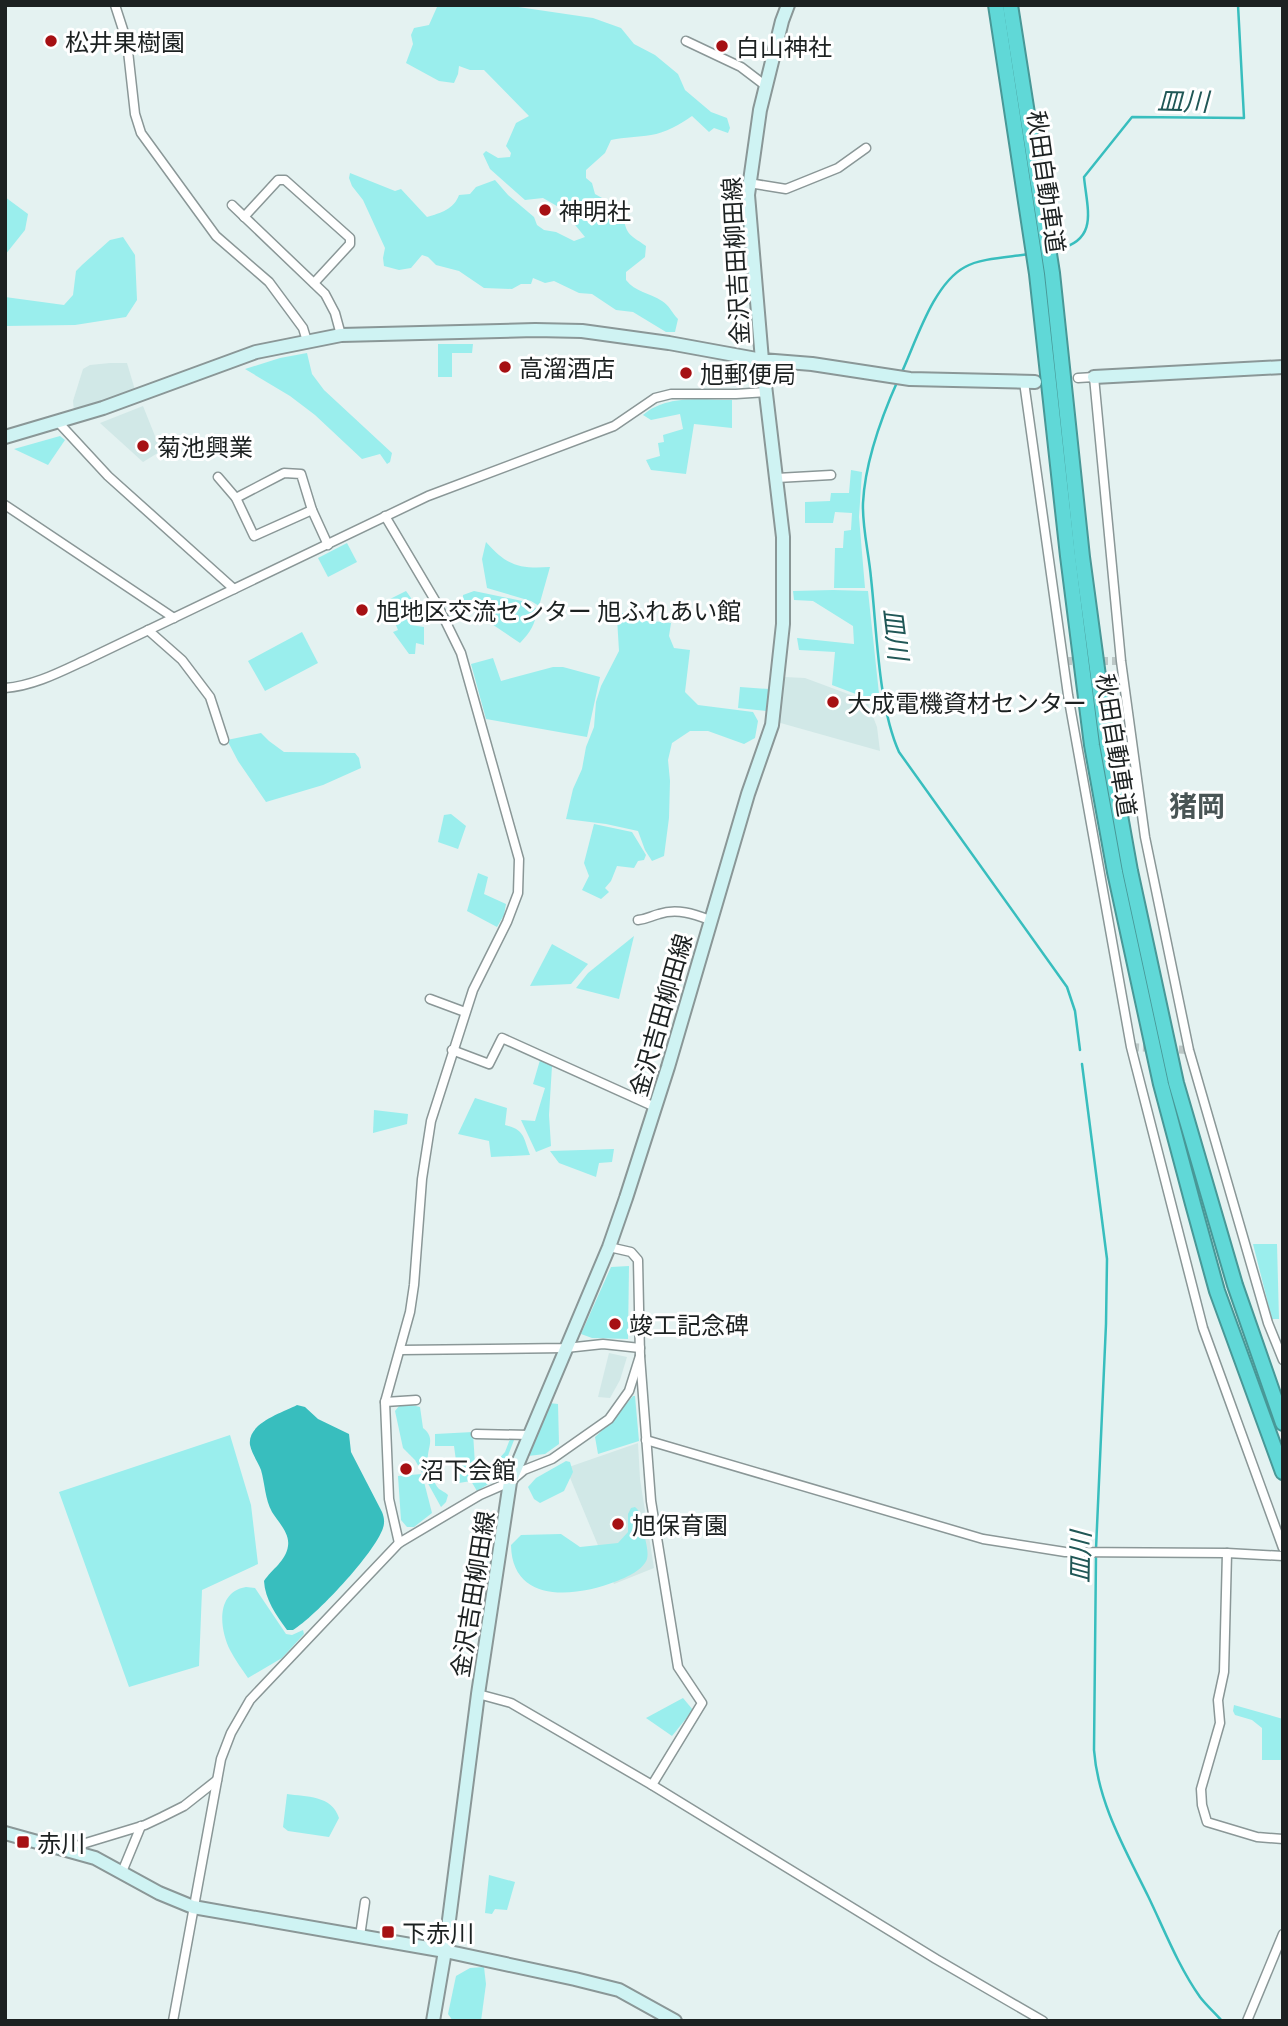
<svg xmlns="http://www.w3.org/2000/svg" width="1288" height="2026" font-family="'Exo 2','Noto Sans JP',sans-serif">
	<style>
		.built { fill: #d1e8e7 }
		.green { fill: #9aeeed }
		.water { fill: #38bebe }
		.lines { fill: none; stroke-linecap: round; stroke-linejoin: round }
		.stream { stroke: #38bebe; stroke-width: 2.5 }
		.street-tunnel { stroke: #bcc8c7; stroke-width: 8; stroke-dasharray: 8 4; stroke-linecap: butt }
		.street-casing { stroke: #8a9797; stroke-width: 11 }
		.secondary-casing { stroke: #8a9797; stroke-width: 16 }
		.highway-casing { stroke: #489897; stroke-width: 18 }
		.street { stroke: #fff; stroke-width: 8 }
		.secondary { stroke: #cff3f3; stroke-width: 12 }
		.highway { stroke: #60d8d7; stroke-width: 14 }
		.poi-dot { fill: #a61013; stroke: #fff; stroke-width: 2.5 }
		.labels { text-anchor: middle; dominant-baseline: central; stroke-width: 6; stroke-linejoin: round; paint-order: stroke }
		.poi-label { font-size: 24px; fill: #1c2121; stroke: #fff; text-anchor: start }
		.street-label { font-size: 24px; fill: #1c2121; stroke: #fff }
		.water-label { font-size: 26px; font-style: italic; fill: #205756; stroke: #fff }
		.quarter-label { font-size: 28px; font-weight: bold; fill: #495555; stroke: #fff }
	</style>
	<rect width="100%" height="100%" fill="#e4f2f1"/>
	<g class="built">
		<polygon points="110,363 127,363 135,390 74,411 73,401 83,369 90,365"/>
		<polygon points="143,406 161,451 143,462 100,423"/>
		<polygon points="784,677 805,678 867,701 877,727 880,751 777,722"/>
		<polygon points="609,1353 627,1357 620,1380 610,1398 598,1397"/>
		<polygon points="638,1443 640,1479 654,1568 614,1584 566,1468"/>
	</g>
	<g class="green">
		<path d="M460,5H504L593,18L621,28L634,44L655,55L678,74L685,90L711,112L727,118L730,128L728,133L714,128L709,132L692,116C681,124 665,133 651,135C638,137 625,137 611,140L605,153L586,170V178L592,183L595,194L602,198L606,208L624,219C626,236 634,237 646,246L645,257L626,272V280C635,292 650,293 662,301C669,305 672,313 678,319L675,332H666L633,312L616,310L592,294L579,293L554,281L545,283L533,278L531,284H521L512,289L484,288L459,271L436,265L428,257L422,255L411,268L399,270L384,266L383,258L385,248L363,200L352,186L349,178L350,173L395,191L401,189L427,217C441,213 454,209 459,195L470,194L476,187L495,180L508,195L534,217L537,225L544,230L556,232L574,241L585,237L562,209L543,198L525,200L490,169L483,154L486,151L498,158L510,157L511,153L506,146L516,123L529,116L484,70H470L459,66L458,74L454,83L439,81L406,63L413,44L411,35L414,28L429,25L437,7Z"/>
		<polygon points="5,197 28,214 25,230 5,255"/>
		<polygon points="123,237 135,255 137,300 126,317 75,325 5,326 5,297 64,305 73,295 76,271 82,265 110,240"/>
		<polygon points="438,344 473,344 472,353 452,353 452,377 438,377"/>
		<polygon points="307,353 312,374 324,390 392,453 390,462 387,464 380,454 362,459 315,415 290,396 245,369 280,358"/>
		<path d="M732,400V428L694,424L686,474L651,470L646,460L660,456L658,443L664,442L663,435L683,429L680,414L651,420L643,415C667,394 702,400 732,400Z"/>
		<polygon points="60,436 65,440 48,465 14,449"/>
		<polygon points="851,470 862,472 859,517 865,588 834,588 835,548 843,548 844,531 851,530 852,513 835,512 833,523 805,523 805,502 830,501 831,493 849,493"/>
		<path d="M486,542C507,566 520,569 550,567L539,606L531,601L487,588L482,559Z"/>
		<polygon points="347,543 357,562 328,577 318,558"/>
		<polygon points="833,590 868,591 880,703 881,710 876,713 869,699 832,685 835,652 799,650 797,638 854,644 853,626 813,601 794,600 793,591"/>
		<polygon points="406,591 411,598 410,625 424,627 424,645 416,643 415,654 409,654 393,632 398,630 386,601"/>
		<path d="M474,591L527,602L537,609C535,625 531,631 520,643L474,612L463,601V595Z"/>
		<polygon points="622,613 644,620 671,623 669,636 674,648 690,650 685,692 698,705 753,712 758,721 755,738 744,744 708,731 690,731 672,743 668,760 670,781 669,818 664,856 652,861 645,850 638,831 606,824 566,819 573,789 582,769 586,747 594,727 596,702 601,686 619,651 617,618"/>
		<polygon points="302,632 318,663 265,691 248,661"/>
		<polygon points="493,658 501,681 553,667 563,667 600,677 587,737 486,719 471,664"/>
		<polygon points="740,687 769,689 766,711 738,708"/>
		<polygon points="261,733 269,741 284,752 355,753 359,758 361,768 323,785 266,802 238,761 227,740"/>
		<polygon points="451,814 466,826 458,849 438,842 444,815"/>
		<polygon points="594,824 632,832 646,855 644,860 638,861 634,868 617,866 611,881 605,888 609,892 601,899 582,890 589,876 584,863"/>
		<polygon points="478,873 488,877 484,894 506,904 504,915 497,927 467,911"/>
		<polygon points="634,936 619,999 576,988 588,973"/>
		<polygon points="552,944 588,964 571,984 530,986"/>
		<polygon points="540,1060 552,1066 549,1115 551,1146 536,1152 521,1120 535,1121 545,1088 533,1084"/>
		<path d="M475,1098L507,1108L505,1125C525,1130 523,1137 530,1155L491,1157L489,1141L458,1134Z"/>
		<polygon points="374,1110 408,1114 407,1124 373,1133"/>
		<polygon points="614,1149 612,1162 599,1163 596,1177 559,1163 550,1151"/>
		<polygon points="1253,1244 1277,1244 1279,1319 1272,1319"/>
		<polygon points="629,1266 628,1339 592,1338 581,1334 611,1267"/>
		<polygon points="633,1396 635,1396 639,1441 598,1454 595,1437 609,1424"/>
		<polygon points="549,1403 558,1404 559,1444 545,1454 528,1456"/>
		<path d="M407,1404L420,1407L423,1428C437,1439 426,1448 428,1463C429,1470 434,1484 439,1489C442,1491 445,1492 448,1495L446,1502L441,1507L415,1460L403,1448L395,1411L399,1406Z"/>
		<polygon points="473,1432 475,1465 496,1462 505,1452 510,1439 514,1440 500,1477 477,1491 471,1481 459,1483 454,1446 435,1446 435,1434"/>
		<polygon points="230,1435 251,1505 258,1564 202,1590 199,1666 129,1687 59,1492"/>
		<polygon points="566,1461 570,1462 573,1472 564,1491 540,1503 534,1499 528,1487 536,1478"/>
		<polygon points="422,1474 432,1513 414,1527 407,1527 401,1520 398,1476"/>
		<path d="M635,1507C643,1514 642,1522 644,1532C645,1540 649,1551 647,1559C643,1570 627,1577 617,1581C577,1597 512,1605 511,1545L521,1535L561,1534L580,1547L618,1543L628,1532V1514L631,1508Z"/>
		<path d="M246,1587L255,1588L286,1634L292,1635L303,1630L304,1634L282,1658L248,1678C242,1669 235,1660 230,1650C219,1628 216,1592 246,1587Z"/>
		<polygon points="683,1698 693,1710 672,1736 646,1718"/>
		<polygon points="1234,1705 1283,1719 1283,1760 1262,1760 1262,1728 1252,1720 1235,1715 1233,1711"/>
		<path d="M287,1794C306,1797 332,1795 339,1818L329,1837L288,1831L283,1827Z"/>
		<polygon points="489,1875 515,1882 507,1910 495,1909 492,1914 485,1913"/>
		<polygon points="484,1967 486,1984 481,2021 453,2021 448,2014 456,1976 470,1968"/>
	</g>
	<path class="water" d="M297,1405L305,1407L318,1419L349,1434L351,1452L382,1512C384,1517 385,1522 383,1528C375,1553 315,1617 293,1630H287C276,1615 265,1599 264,1581C272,1569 286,1561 288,1546C290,1533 278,1522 272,1512C265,1499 265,1484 261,1470C258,1462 252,1454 250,1445C247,1423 282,1413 297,1405Z"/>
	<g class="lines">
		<g class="stream">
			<path d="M1059,249C1099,239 1087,209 1084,177L1132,117L1244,118L1238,5"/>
			<path d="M901,374C916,342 933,284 965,267C980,258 1012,257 1029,254"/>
			<path d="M898,380C881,418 865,462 863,503C862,527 869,554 871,578C877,631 878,705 899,752L1067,987L1075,1011L1080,1050"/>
			<polyline points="1082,1064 1107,1259 1106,1324 1096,1549"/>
			<path d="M1096,1555L1094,1750C1098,1803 1125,1849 1148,1896C1164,1929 1178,1966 1200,1997C1206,2005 1215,2013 1222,2021"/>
		</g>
		<g class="street-tunnel">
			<polyline points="1064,661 1121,661"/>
			<polyline points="1131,1047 1189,1050"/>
		</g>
		<defs>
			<g id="street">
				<polyline points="115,5 127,42 135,114 141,133 216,236 269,282 303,328 307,341"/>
				<polyline points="686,41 741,67 766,86"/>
				<polyline points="749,183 786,189 838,168 866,148"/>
				<polyline points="232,205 325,294 335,313 341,335"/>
				<polyline points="244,217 278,180 285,180 350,238 350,244 314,283"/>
				<polyline points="1078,378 1094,377 1121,661 1145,837 1189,1050 1268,1323 1283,1360"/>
				<polyline points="1024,382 1068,695 1131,1047 1203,1328 1283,1548"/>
				<polyline points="58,422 108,476 234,589"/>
				<polyline points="218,477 236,498 254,536 312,510"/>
				<polyline points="777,478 831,475"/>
				<polyline points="236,498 284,473 301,474 312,510 328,545"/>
				<polyline points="5,505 174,618"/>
				<polyline points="385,516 436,602 461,653 519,859 518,893 507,922 473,990 431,1121 422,1179 414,1285 410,1312 385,1402 389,1499 399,1543"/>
				<polyline points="148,630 182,660 210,697 224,740"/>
				<path d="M5,688C34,686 62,671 88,659L428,496L614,426L655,398L671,394H736L766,392"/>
				<path d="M638,920C647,919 651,916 659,914C677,908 694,914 710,920"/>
				<polyline points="430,999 465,1012"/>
				<polyline points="452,1050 489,1064 502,1038 655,1107"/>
				<polyline points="609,1247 631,1252 638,1260 640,1356 651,1501 678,1667 702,1703 652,1785"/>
				<polyline points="401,1350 566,1348 603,1344 640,1348"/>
				<polyline points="385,1402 416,1400"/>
				<polyline points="476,1434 530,1435"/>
				<polyline points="646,1440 983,1539 1065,1552 1227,1553 1283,1556"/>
				<polyline points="1227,1553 1224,1672 1218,1700 1220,1723 1201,1789 1202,1805 1207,1822 1257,1837 1283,1839"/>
				<polyline points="478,1694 511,1703 652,1785 936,1959 1043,2021"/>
				<polyline points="77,1852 79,1845 145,1825 162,1817 184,1806 217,1780"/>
				<polyline points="122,1872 141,1826"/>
				<polyline points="360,1936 365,1902"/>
				<polyline points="173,2021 221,1759 231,1733 250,1700 399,1543 480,1495 510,1482 524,1470 552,1459 609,1419 629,1391 640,1356"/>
				<polyline points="1247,2021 1283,1934"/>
			</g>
			<g id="secondary">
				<polyline points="1094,377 1283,367"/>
				<polyline points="5,437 103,408 256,352 341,335 535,330 582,331 669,343 762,360 812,364 910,379 1035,382"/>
				<polyline points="5,1833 95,1858 159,1893 193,1907 445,1951 575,1979 619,1990 675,2021"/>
				<polyline points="433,2021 445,1951 478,1694 510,1482 609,1247 626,1198 668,1067 748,794 772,725 783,624 783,537 762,360 748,195 760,110 782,21 788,5"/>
			</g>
			<g id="highway">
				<polyline points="996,5 1037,274 1068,556 1092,745 1115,872 1161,1084 1193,1204 1217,1291 1283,1472"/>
				<polyline points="1010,5 1052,273 1082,557 1107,743 1130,871 1176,1083 1235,1285 1283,1423"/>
			</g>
		</defs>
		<use href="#street" class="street-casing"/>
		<use href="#secondary" class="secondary-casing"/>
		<use href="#highway" class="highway-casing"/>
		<use href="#street" class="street"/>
		<use href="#secondary" class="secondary"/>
		<use href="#highway" class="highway"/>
	</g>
	<g class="poi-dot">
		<circle cx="51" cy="41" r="7"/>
		<circle cx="722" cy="46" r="7"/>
		<circle cx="545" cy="210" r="7"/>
		<circle cx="505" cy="367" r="7"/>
		<circle cx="686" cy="373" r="7"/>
		<circle cx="143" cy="446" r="7"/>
		<circle cx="362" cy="610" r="7"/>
		<circle cx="833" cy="702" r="7"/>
		<circle cx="615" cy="1324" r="7"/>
		<circle cx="406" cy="1469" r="7"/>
		<circle cx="618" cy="1524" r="7"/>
		<rect x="16" y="1835" width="14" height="14" rx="3.5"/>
		<rect x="381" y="1925" width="14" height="14" rx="3.5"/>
	</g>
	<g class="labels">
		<g class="poi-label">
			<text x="65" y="41">松井果樹園</text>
			<text x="736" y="46">白山神社</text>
			<text x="559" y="210">神明社</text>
			<text x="519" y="367">高溜酒店</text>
			<text x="700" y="373">旭郵便局</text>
			<text x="157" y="446">菊池興業</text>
			<text x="376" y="610">旭地区交流センター 旭ふれあい館</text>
			<text x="847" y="702">大成電機資材センター</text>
			<text x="629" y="1324">竣工記念碑</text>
			<text x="420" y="1469">沼下会館</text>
			<text x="632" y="1524">旭保育園</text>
			<text x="37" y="1842">赤川</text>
			<text x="402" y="1932">下赤川</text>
		</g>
		<g class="street-label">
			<text transform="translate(1047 182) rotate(82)">秋田自動車道</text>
			<text transform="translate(735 261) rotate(-93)">金沢吉田柳田線</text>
			<text transform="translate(1117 745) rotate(81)">秋田自動車道</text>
			<text transform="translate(660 1015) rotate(-74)">金沢吉田柳田線</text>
			<text transform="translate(472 1594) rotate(-81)">金沢吉田柳田線</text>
		</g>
		<g class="water-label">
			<text transform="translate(1183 100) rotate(1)">皿川</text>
			<text transform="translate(897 634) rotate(83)">皿川</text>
			<text transform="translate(1079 1557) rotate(-89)">皿川</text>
		</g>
		<g class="quarter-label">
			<text x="1197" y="805">猪岡</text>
		</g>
	</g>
	<rect width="1288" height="2026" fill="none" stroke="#1c2121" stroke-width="14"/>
</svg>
